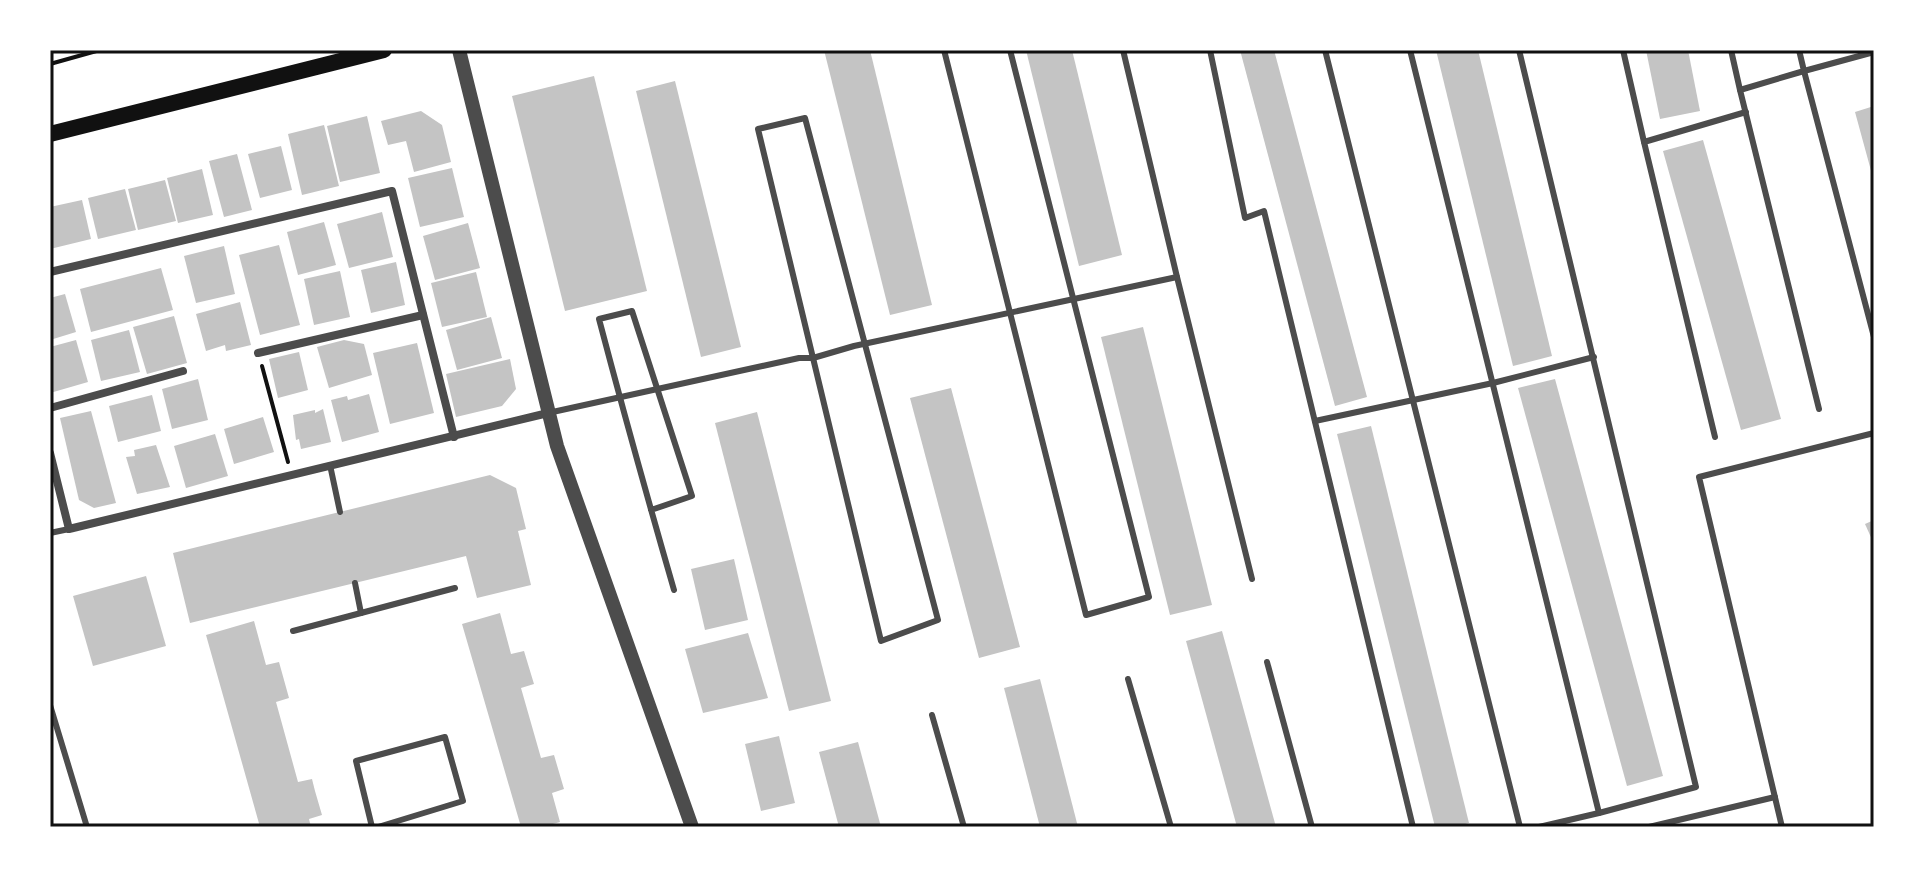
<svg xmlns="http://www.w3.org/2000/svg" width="1924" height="877" font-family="Inter,sans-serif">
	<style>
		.building { fill: #c4c4c4 }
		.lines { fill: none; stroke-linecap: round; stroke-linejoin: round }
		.path { stroke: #111; stroke-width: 4 }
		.service { stroke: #4c4c4c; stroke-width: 6 }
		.minor { stroke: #4c4c4c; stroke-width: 8 }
		.tertiary { stroke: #4c4c4c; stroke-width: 14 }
		.secondary { stroke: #111; stroke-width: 16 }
		.neatline { fill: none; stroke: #111; stroke-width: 3 }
	</style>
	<rect width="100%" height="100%" fill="#fff"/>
	<g class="building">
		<polygon points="824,50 870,50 932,305 890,315"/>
		<polygon points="1026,50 1072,50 1122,255 1079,266"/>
		<polygon points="1240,50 1274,50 1367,397 1335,406"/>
		<polygon points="1436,50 1478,50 1552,356 1513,366"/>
		<polygon points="1646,50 1688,50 1700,111 1660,119"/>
		<polygon points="594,76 647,291 565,311 512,96"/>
		<polygon points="675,81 741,347 701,357 636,91"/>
		<polygon points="1874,106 1874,178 1873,178 1855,112"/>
		<polygon points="421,111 442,125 451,162 414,172 406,141 388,145 381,121"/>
		<polygon points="367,116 380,173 340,182 327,126"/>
		<polygon points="324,125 339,186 302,195 288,134"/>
		<polygon points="1703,140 1781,419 1741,430 1663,151"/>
		<polygon points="281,146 292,190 260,198 248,154"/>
		<polygon points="237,154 252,210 224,217 209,161"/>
		<polygon points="452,168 464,217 420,227 408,178"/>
		<polygon points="202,169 213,215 178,223 167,178"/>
		<polygon points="165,180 176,221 138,230 128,189"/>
		<polygon points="125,189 136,230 98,239 88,198"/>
		<polygon points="82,200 91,239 50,249 50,207"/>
		<polygon points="382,212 393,257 349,268 337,224"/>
		<polygon points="324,222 336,265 298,275 287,232"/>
		<polygon points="468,223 480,268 435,280 423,236"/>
		<polygon points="279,245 300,325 260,335 239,255"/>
		<polygon points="224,246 235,294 196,303 184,256"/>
		<polygon points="396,262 405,305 371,313 361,270"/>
		<polygon points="161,268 173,310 91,332 80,289"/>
		<polygon points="340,271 350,317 314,325 304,279"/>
		<polygon points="476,272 487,317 442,327 431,283"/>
		<polygon points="65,294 76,332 50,340 50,298"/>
		<polygon points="240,302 251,345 226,351 225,345 206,351 196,314"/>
		<polygon points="174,316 187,363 147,374 133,327"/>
		<polygon points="491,317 502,358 457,370 446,330"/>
		<polygon points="1143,327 1212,605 1170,615 1101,337"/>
		<polygon points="129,330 140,372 101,381 91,340"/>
		<polygon points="76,340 88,382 50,393 50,347"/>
		<polygon points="344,340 364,344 372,375 329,388 317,347"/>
		<polygon points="417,343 434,413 390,424 373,353"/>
		<polygon points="299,352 308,390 278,398 269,359"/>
		<polygon points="510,359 516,389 502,406 456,417 446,374"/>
		<polygon points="198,379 208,420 172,429 162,389"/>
		<polygon points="1555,379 1663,776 1627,786 1518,388"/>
		<polygon points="951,388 1020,647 979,658 910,398"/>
		<polygon points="369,394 379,432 342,442 331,400 347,396 348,400"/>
		<polygon points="152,395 161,431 118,442 109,406"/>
		<polygon points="323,409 331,442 301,449 299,439 296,440 293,415 315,410 315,413"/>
		<polygon points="91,411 116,503 94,508 79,500 60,418"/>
		<polygon points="757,412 831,701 789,711 715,423"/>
		<polygon points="263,417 274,452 234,464 224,429"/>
		<polygon points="1371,426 1469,823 1454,827 1435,827 1337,434"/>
		<polygon points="215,434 228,476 186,488 174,446"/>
		<polygon points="156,445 170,487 137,494 126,457 135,456 134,450"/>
		<polygon points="490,475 516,488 526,529 518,531 531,585 477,598 466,556 190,623 173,553"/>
		<polygon points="1874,520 1874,544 1865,524"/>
		<polygon points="734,559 748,620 705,630 691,569"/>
		<polygon points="146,576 166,646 93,666 73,596"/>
		<polygon points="500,613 511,654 524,651 534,684 521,688 541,758 554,755 564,789 552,793 560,822 542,827 521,827 462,624"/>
		<polygon points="254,621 266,665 279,662 289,698 276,702 298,782 312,779 315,791 322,815 309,819 311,827 260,827 206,635"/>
		<polygon points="1222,631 1276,827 1237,827 1186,641"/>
		<polygon points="748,633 768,698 703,713 685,649"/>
		<polygon points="1040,679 1078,827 1040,827 1004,688"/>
		<polygon points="779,736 795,803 761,811 745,744"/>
		<polygon points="858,742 881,827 839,827 819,752"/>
	</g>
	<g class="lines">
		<g class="path">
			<polyline points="50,64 100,50"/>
			<polyline points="262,366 288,462"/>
		</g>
		<g class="service">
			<polyline points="944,50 1086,615 1149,597 1010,50"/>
			<polyline points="1210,50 1245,218 1264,211 1413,827"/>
			<polyline points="1325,50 1520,827"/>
			<polyline points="1410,50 1599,813 1539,827"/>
			<polyline points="1519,50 1696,787 1599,813"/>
			<polyline points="1623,50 1644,142"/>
			<polyline points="1731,50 1740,90"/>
			<polyline points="1799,50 1804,71 1740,90 1819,409"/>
			<polyline points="1874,52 1804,71 1874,337"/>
			<polygon points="805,118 938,620 881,641 758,129"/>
			<polyline points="1177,277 1252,579"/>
			<polyline points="548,413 799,358 813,358 854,346 1177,277 1123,50"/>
			<polyline points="1315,421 1493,383 1594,357"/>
			<polyline points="1715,437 1644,142 1746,112"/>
			<polyline points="330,465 340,512"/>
			<path d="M651,510L692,496L632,311L599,319C623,410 648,500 674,590"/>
			<polyline points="50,533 69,529"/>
			<polyline points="355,583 361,613 455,588"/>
			<polyline points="293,631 361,613"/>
			<polyline points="1267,662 1312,827"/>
			<polyline points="1128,679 1171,827"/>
			<polyline points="50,705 87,827"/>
			<polyline points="932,715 964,827"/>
			<polyline points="372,827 356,761 445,737 463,801 378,827"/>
			<polyline points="1649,827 1775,797"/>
			<polyline points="1782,827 1699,477 1874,433"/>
		</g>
		<g class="minor">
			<polyline points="50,272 392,191 454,437"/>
			<polyline points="258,353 423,315"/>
			<polyline points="50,408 183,371"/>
			<polyline points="50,453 69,529 548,413"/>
		</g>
		<polyline class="tertiary" points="459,50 557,446 692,827"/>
		<polyline class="secondary" points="50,134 384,50"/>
	</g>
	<rect width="1924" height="877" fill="none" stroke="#ffffff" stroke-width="104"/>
	<rect x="52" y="52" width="1820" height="773" class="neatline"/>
</svg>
